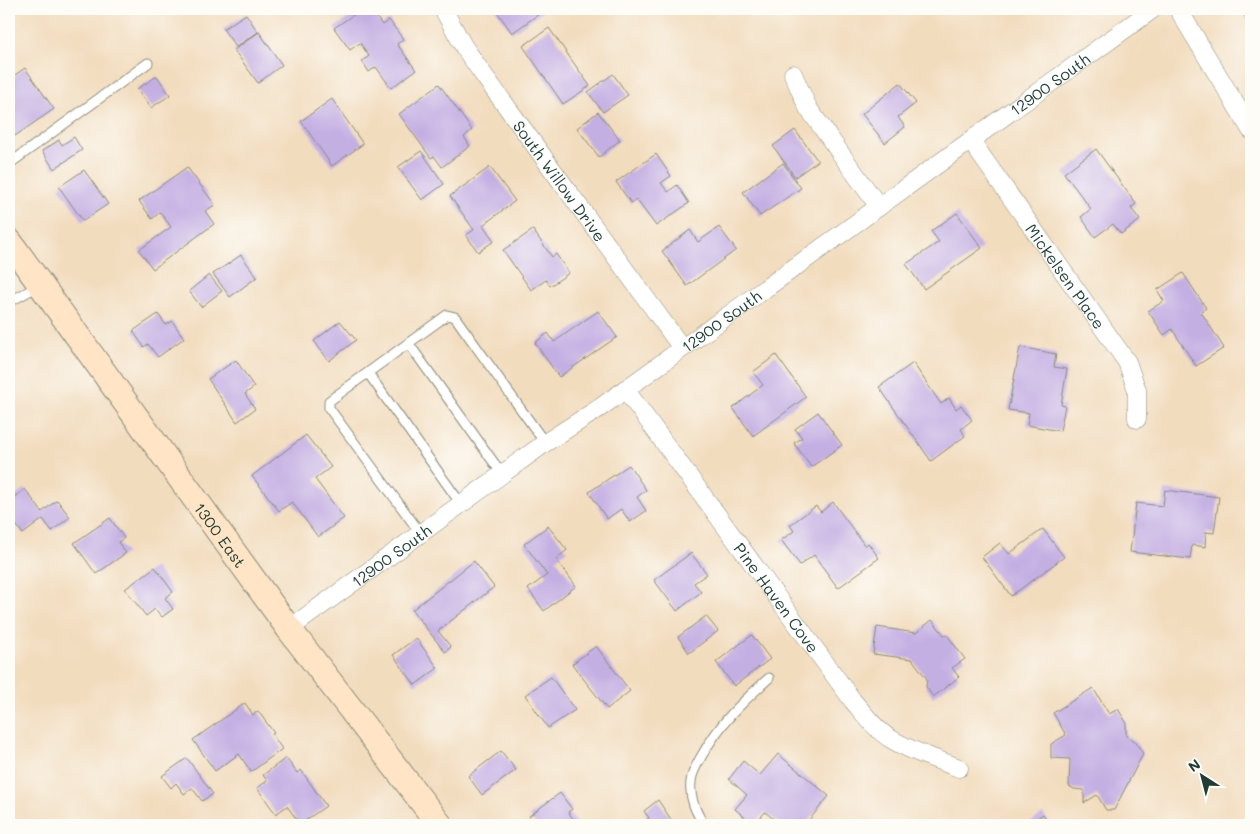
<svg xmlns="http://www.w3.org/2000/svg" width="1260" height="834" font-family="Mali,sans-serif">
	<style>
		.building { fill: #c4afe3 }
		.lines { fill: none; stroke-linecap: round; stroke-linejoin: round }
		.service-casing { stroke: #888c79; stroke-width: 11 }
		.minor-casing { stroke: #888c79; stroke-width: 19 }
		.secondary-casing { stroke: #888c79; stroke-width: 27 }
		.service { stroke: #fff; stroke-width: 9 }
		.minor { stroke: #fff; stroke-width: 18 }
		.secondary { stroke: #ffe4c6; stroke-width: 25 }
		.labels { text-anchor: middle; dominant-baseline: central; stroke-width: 4; stroke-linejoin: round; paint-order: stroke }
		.street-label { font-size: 16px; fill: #1f3d34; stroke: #fdfcf7 }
	</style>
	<rect width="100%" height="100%" fill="#fdfcf7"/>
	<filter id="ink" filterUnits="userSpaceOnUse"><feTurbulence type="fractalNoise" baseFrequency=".02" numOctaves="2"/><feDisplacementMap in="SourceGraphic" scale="10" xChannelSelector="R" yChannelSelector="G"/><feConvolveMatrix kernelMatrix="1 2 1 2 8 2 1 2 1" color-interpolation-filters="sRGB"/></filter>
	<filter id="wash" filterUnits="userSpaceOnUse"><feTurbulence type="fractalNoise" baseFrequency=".0096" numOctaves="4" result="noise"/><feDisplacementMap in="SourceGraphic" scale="20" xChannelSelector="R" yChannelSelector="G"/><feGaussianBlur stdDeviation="1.12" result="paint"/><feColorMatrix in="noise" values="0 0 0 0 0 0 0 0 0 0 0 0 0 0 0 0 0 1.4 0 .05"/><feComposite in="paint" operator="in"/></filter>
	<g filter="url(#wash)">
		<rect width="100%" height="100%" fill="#f2dcbe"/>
		<g id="blocks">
			<g class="building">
				<polygon points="362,9 371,9 382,25 389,20 403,39 397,44 416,70 391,88 376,67 369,72 362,61 369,56 360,43 350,50 334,28"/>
				<polygon points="495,9 546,9 512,33"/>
				<polygon points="1240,9 1251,9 1251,24"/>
				<polygon points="246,14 258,32 236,47 223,29"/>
				<polygon points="549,28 590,86 563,104 523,46"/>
				<polygon points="259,32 282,65 258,83 234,50"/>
				<polygon points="25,68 54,109 15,136 9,127 9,109 12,107 9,102 9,79"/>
				<polygon points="613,74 628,95 603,112 588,92"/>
				<polygon points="157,76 170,95 151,108 137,89"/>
				<polygon points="900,83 916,103 898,117 905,127 885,143 862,114"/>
				<polygon points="439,84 472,130 464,137 470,146 442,167 434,156 431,158 399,114"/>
				<polygon points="332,99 363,144 332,166 301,121"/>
				<polygon points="598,112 620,140 599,157 577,128"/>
				<polygon points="795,130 818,161 795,177 773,146"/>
				<polygon points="74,137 82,150 54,169 42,151 59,140 62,145"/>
				<polygon points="1096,149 1136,204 1131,208 1140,220 1121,234 1113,224 1095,237 1081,217 1091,209 1064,173"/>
				<polygon points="421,151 444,184 422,200 398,167"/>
				<polygon points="656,154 671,176 661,183 668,192 677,185 689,203 656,226 636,199 631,203 616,182"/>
				<polygon points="783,163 801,188 760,216 743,192"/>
				<polygon points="187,167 215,205 205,211 214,224 153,269 139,250 171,227 160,212 152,219 139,201"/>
				<polygon points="490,167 515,201 483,225 494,241 478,252 466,235 474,230 450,196"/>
				<polygon points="84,170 108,204 83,221 59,187"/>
				<polygon points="957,213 982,248 924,289 906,264 939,242 931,231"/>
				<polygon points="719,227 736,250 687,286 662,251 690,230 698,242"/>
				<polygon points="533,230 552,257 556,254 569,273 550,286 546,280 531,290 503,250"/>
				<polygon points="241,255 257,277 230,297 213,274"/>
				<polygon points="1183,273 1206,308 1201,312 1224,348 1196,366 1172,329 1164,335 1148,311 1164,301 1157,290"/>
				<polygon points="209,275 222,291 201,307 189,291"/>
				<polygon points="598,311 617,337 559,377 535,343 548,333 554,342"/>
				<polygon points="158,314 166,325 172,321 184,338 158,357 148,344 144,347 133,331"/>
				<polygon points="340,321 356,340 329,361 314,341"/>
				<polygon points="1020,347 1056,354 1054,367 1067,369 1061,405 1065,406 1060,431 1027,425 1029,413 1008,410"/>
				<polygon points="776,355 806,397 753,436 733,408 763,385 753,372"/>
				<polygon points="236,360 254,387 245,394 255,409 237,422 208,379"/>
				<polygon points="913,363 941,404 949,398 956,409 961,405 972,420 961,429 965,436 931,461 879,387"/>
				<polygon points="818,412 842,445 811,467 794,443 802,438 795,429"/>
				<polygon points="306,435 331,467 315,479 344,518 318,537 292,502 279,511 252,476"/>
				<polygon points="629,465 646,490 637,497 646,511 630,522 621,509 607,519 589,492"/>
				<polygon points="25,489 42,512 57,500 70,517 52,531 43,519 23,534 9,515 9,501"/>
				<polygon points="1165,490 1219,497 1214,533 1206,532 1205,547 1192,545 1190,559 1130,552 1136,503 1163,506"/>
				<polygon points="833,502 865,546 868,543 879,558 838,588 814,555 800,565 781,540 794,531 790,525 816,506 821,512"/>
				<polygon points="110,518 124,538 118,542 126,553 96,574 74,543"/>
				<polygon points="548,526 567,550 556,559 576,586 544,611 528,589 547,575 524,544"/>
				<polygon points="1043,529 1064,557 1011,596 982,557 1000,543 1009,554"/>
				<polygon points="691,553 707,574 694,583 701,592 677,611 654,580"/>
				<polygon points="474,561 494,587 438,631 451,647 445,652 412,610"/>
				<polygon points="155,567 173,592 165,598 173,609 162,617 155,609 146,616 125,589"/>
				<polygon points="706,616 718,631 689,653 678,637"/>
				<polygon points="932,620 944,635 947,635 965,659 952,668 959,677 933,697 926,687 927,679 912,659 873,654 877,627 916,633"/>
				<polygon points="752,635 770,659 734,686 716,662"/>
				<polygon points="416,638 438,668 415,685 393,655"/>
				<polygon points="596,646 630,691 607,709 572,664"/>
				<polygon points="551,677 575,710 548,728 525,695"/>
				<polygon points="1093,688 1109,714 1118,709 1126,722 1126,736 1135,741 1143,754 1114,810 1106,810 1097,795 1084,803 1084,790 1074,789 1069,786 1070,759 1051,758 1051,744 1066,735 1053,713"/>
				<polygon points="245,703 253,715 258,711 274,733 272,734 282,749 251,772 239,754 215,771 193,740"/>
				<polygon points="501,751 516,770 482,795 468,776"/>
				<polygon points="778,754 829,796 805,825 781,825 765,812 754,825 735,809 747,795 729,779 743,761 760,775"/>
				<polygon points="187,758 213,794 202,801 192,788 184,794 176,783 171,788 162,776"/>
				<polygon points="286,758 297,773 301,770 326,806 300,824 287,806 276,814 257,788 267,781 263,775"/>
				<polygon points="560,793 572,809 568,812 578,825 536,825 529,816"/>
				<polygon points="658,800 674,824 672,825 638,825 649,818 644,811"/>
				<polygon points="1043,814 1051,825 1027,825"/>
				<polygon points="277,819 282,825 268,825"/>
			</g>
		</g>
	</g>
	<g filter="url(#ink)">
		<use href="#blocks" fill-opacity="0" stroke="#888c79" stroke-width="1"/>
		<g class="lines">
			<defs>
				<g id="service">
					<polyline points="9,164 148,63"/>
					<polyline points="9,302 40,285"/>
					<polyline points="409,344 502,474"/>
					<polyline points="368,373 461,504"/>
					<polyline points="421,534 329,408 329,401 447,315 455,317 545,443"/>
					<path d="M704,825C696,812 689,798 691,782C691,774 697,764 701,757C720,723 740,704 769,678"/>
				</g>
				<g id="minor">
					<path id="s1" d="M443,9L464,47L480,70L682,348"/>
					<polyline points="1178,9 1251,130"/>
					<polyline points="793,74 808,108 879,207"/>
					<path id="s2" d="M971,141L1127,362L1137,390V419"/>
					<path id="s3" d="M625,389L853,701C865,715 876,730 891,739C912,752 936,759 959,768"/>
					<path id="s4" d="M289,629L545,443L601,407L1153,9"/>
				</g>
				<g id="secondary">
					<path id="s5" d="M9,241L289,629L440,825"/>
				</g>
			</defs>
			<use href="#service" class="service-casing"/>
			<use href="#minor" class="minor-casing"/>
			<use href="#secondary" class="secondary-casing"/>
			<use href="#service" class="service"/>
			<use href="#minor" class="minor"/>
			<use href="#secondary" class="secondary"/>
		</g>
	</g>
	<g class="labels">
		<g class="street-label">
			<text stroke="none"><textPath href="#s4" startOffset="936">12900 South</textPath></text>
			<text stroke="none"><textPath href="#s1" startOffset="208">South Willow Drive</textPath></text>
			<text stroke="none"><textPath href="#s2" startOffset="165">Mickelsen Place</textPath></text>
			<text stroke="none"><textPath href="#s4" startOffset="531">12900 South</textPath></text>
			<text stroke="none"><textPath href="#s5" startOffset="362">1300 East</textPath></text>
			<text stroke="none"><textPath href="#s4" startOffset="126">12900 South</textPath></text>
			<text stroke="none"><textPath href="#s3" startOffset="258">Pine Haven Cove</textPath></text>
		</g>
	</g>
	<rect width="1260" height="834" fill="none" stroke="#fdfcf7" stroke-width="30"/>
	<g transform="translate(1202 776) rotate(324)" stroke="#fdfcf7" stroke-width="4" paint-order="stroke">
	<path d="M0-4L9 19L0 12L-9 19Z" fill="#1f3d34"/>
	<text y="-8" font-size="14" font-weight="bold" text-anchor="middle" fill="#1f3d34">N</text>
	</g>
</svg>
